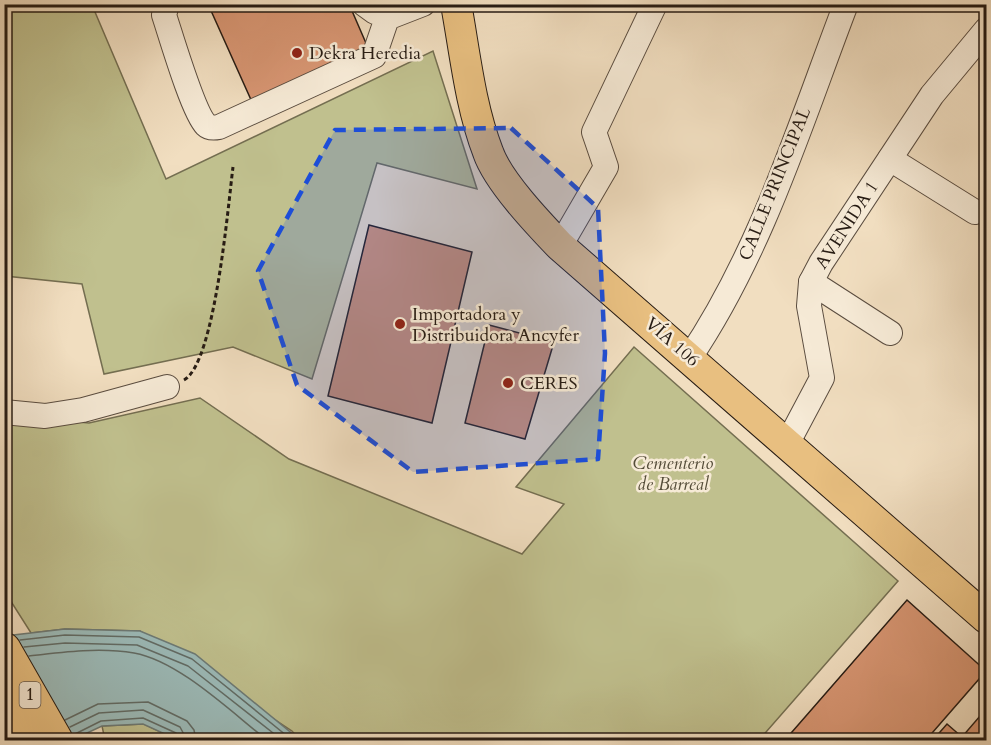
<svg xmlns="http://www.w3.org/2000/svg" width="991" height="745" font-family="Cardo,serif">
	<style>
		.green { fill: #c0c08e; stroke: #746e51; stroke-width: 1.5 }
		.water { fill: #9cbbb9; stroke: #6d7b77; stroke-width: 1.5 }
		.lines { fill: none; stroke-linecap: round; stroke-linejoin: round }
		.shore { stroke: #626c66; stroke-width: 1.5 }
		.building { fill: #d79572; stroke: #271c14; stroke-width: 1.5 }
		.minor-casing { stroke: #5a4c3f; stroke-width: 26 }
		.major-casing { stroke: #271c14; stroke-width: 32 }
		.highway-casing { stroke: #271c14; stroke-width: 35 }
		.path { stroke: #271c14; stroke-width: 3; stroke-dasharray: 4.5 3; stroke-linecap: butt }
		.minor { stroke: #f6ead6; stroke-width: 24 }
		.major { stroke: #e8bf80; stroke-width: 30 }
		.highway { stroke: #e8bf80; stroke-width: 33 }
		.marked { fill: #1d4ed8; fill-opacity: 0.2; stroke: #1d4ed8; stroke-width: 4.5; stroke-dasharray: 12 8; stroke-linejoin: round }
		.poi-dot { fill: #8f2418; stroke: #f6ead6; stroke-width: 2 }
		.labels { text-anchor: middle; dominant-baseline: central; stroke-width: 5; stroke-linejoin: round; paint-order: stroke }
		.shield { fill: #f6ead6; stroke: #655a4e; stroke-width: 1.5 }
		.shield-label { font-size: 16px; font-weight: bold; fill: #271c14 }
		.poi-label { font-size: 18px; fill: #271c14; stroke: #f6ead6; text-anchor: start }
		.street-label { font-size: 18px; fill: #271c14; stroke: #f6ead6 }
		.park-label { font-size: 18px; font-style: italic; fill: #554d39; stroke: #f6ead6 }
	</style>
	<rect width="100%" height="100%" fill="#f1dec0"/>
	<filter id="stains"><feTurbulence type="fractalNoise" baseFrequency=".00333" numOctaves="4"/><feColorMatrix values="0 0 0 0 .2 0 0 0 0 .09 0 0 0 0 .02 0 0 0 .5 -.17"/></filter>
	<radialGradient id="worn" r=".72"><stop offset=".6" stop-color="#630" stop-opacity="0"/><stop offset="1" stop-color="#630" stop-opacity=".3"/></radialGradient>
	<g class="green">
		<polygon points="5,4 92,5 166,179 433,51 477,189 377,163 312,379 233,347 104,374 82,284 5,276"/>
		<polygon points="634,347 898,581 759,740 300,740 292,731 140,631 65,629 31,633 5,592 5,415 89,423 200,398 289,459 522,554 564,504 516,487"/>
		<polygon points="144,724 178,740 105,740 102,726"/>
	</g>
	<polygon class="water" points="65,629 140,631 195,654 300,740 178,740 143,724 102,726 72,740 5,740 5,636"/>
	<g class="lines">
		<g class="shore">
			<polyline points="20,640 65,635 139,637 192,659 292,740"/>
			<polyline points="24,647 65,643 137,645 188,666 282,740"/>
			<path d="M29,656C62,652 100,647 134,653C179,661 231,712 267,740"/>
			<polyline points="65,720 98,704 148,702 187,721 194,730 196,740"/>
			<polyline points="70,727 99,713 143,710 180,727 187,740"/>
			<polyline points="73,735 101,721 143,718 176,733 179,740"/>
		</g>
	</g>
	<g class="building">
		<polygon points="208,4 349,4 369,50 252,102"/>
		<polygon points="369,225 472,252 432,423 328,396"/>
		<polygon points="489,325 554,342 525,439 465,423"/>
		<polygon points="907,600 986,671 926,740 785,740"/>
		<polygon points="980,716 986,722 986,740 933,740 947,724 962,737"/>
	</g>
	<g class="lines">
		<defs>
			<g id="minor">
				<path d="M167,4L164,15C171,36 193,112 206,125C209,128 214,128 219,127L374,56L387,18L423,4"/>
				<polyline points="364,4 375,12 404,10"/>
				<polyline points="890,159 975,212"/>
				<polyline points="560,246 606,167 594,132 655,4"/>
				<polyline points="811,282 890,333"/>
				<path d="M690,357C762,250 800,124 846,4"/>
				<polyline points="4,412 45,416 83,410 167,387"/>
				<polyline points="787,444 822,378 809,306 811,282 821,263 932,95 986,30"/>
			</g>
			<path id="major" d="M456,4C465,53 470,105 488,152C498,181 538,223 560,246L986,618"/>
			<g id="highway">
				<polyline points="4,649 56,740"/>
				<polyline points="4,703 25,740"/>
			</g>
		</defs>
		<use href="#minor" class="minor-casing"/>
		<use href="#major" class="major-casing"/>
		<use href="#highway" class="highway-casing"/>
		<path class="path" d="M184,380C215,363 228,206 233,167"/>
		<use href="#minor" class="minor"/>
		<use href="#major" class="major"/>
		<use href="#highway" class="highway"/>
	</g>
	<path class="marked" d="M511,128L598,208L605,353L598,459L413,472L297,385L258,271L335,130Z"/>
	<g class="poi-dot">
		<circle cx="297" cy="53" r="6"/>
		<circle cx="400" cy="324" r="6"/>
		<circle cx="508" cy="383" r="6"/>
	</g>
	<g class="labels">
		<rect class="shield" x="19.5" y="682" width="21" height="26" rx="4.5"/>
		<g class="shield-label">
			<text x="30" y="695">1</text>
		</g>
		<g class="poi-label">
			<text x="309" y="53">Dekra Heredia</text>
			<text x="412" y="314">Importadora y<tspan x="412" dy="21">Distribuidora Ancyfer</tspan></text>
			<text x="520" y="383">CERES</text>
		</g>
		<g class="street-label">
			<text transform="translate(775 184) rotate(-68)">CALLE PRINCIPAL</text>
			<text transform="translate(847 225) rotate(-57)">AVENIDA 1</text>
			<text transform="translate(672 342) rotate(41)">VÍA 106</text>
		</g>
		<g class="park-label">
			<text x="673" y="463">Cementerio<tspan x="673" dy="21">de Barreal</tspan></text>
		</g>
	</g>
	<rect width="991" height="745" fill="none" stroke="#f1dec0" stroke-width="24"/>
	<rect x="6" y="6" width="979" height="733" fill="none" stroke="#271c14" stroke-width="3"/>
	<rect x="12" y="12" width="967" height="721" fill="none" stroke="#271c14" stroke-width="1.5"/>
	<rect width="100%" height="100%" filter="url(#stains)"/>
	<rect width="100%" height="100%" fill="url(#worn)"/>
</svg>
